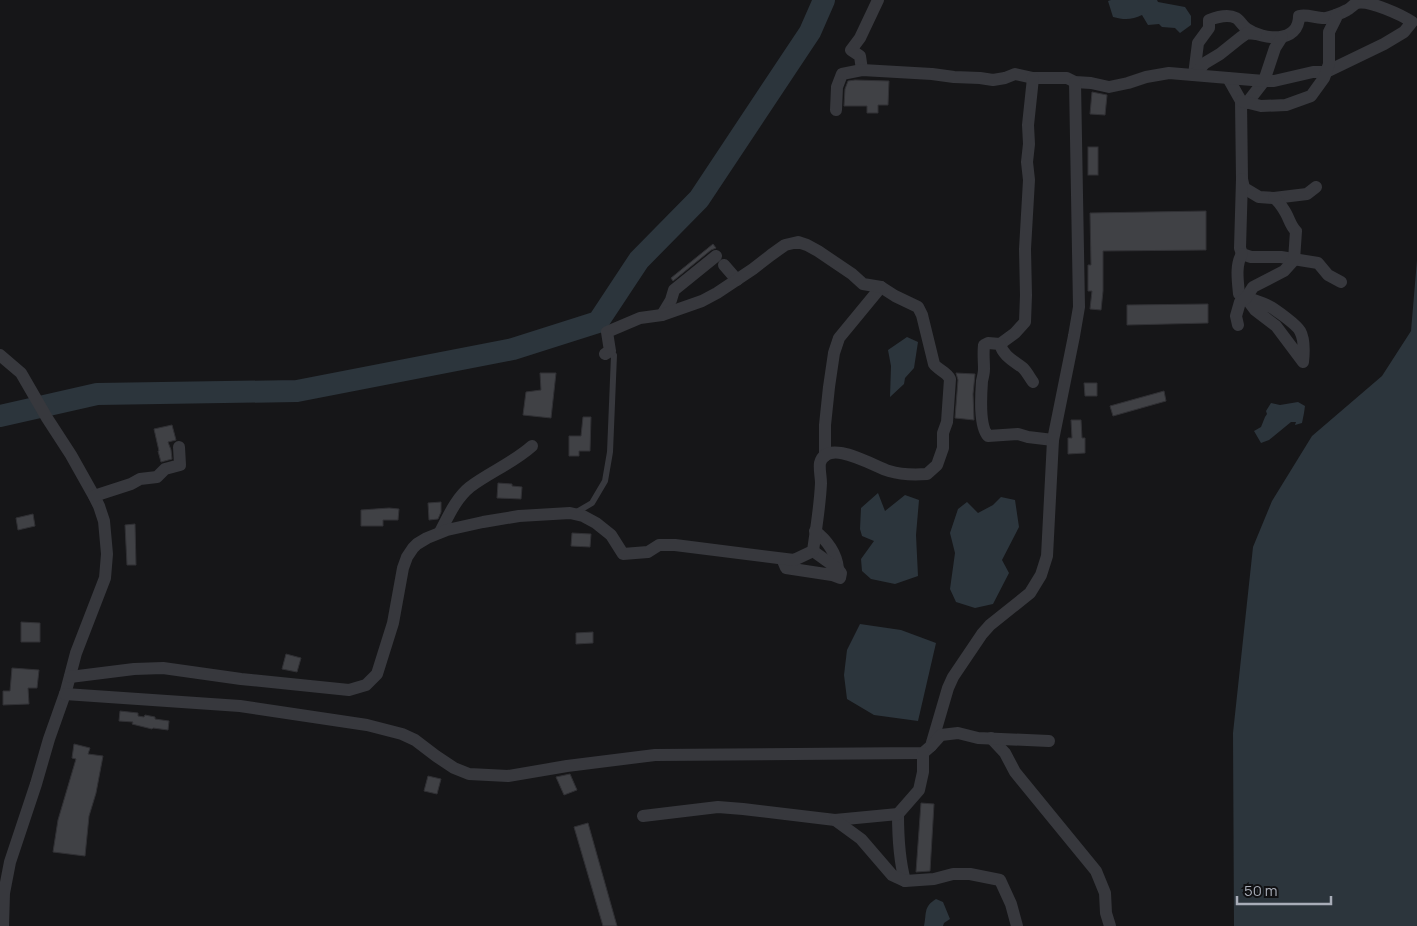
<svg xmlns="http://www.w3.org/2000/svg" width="1417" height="926" font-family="Manrope,sans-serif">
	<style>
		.water { fill: #2c353c }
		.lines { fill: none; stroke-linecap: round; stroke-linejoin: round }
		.river { stroke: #2c353c; stroke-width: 22 }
		.building { fill: #404145; stroke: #303034 }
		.lane { stroke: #37383d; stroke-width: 6 }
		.street { stroke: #37383d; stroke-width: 12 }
	</style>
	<rect width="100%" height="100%" fill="#161618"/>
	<g class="water">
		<path d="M1111,0H1157L1158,2L1185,7L1191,16V25L1180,33L1175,28L1162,27L1159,24L1148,25L1142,15C1132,20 1124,20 1113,17L1108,1Z"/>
		<polygon points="1417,260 1417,926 1234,926 1233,733 1253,547 1272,501 1312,436 1382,376 1411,331"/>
		<polygon points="907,337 918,342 914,368 905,378 904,384 890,397 891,366 888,350"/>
		<polygon points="1298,402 1305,406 1304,413 1302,423 1295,425 1296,422 1291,422 1269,440 1261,443 1254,431 1261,427 1265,417 1267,414 1266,411 1271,403 1280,405"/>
		<polygon points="878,493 885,511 905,495 919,500 916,535 918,576 895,584 871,579 862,571 861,559 874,541 862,536 860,529 861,508"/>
		<polygon points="1001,497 1015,500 1019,527 1002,560 1009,573 993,604 975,608 956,602 950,589 955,553 950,533 958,509 967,502 978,513 993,505"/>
		<polygon points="860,624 901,630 936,643 918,721 874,715 847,699 844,675 847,650"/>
		<path d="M936,899L943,902L950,919L944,923L943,926H924C927,913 923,907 936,899Z"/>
	</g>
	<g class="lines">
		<polyline class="river" points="0,416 97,394 297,391 513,349 598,322 639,260 699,199 810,32 824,0"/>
	</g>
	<g class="building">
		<polygon points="855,80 889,81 888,105 878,105 878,113 867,113 867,106 844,106 845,89 848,81"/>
		<polygon points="1092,92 1107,95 1105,115 1090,114"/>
		<rect x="1088" y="147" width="10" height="28"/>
		<polygon points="1206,211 1206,250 1103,251 1103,291 1101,310 1090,309 1092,291 1088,291 1088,265 1091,265 1090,213"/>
		<polygon points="713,244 716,248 711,250 673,281 671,278"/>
		<polygon points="1208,304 1208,323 1127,325 1127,305"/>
		<polygon points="540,373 556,373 551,418 523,415 526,392 541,390"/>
		<polygon points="956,373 975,374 973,394 974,420 955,418 958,380"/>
		<polygon points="1084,383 1097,383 1097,396 1085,396"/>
		<polygon points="1164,391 1166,401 1113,416 1110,406"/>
		<polygon points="583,417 591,417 590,451 579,451 579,456 569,456 569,436 581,436"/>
		<polygon points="1071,420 1081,420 1082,438 1085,438 1085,453 1068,454 1068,438 1072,438"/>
		<polygon points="172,425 176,440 168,442 171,450 172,459 161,462 158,451 159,451 154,429"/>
		<polygon points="498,483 512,484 512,486 522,487 521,499 497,498"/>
		<polygon points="441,502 441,512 438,519 429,520 428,503"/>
		<polygon points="389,508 399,509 398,520 383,520 383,526 361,526 361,510"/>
		<polygon points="33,514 35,526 18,530 16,518"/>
		<polygon points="135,524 136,565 127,565 125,525"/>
		<polygon points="572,533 591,534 590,547 571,546"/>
		<polygon points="21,622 40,623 40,642 21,642"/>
		<polygon points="593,632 593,643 576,644 576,633"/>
		<polygon points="286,654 301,658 297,672 282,669"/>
		<polygon points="12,668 39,670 37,688 28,688 29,704 3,705 3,691 10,691"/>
		<polygon points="120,711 138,713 138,716 144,717 145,715 155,717 155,719 169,721 168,730 153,728 152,729 132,724 133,722 119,721"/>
		<polygon points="74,744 90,748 88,754 103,756 96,793 89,816 85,856 53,852 58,820 76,759 72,758"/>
		<polygon points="570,774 577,790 564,795 556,777"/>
		<polygon points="428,776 441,779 437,794 424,791"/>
		<polygon points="921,803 934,804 930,871 916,872"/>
		<polygon points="588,823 617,926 603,926 574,827"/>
	</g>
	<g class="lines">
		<polyline class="lane" points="575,513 592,503 605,481 610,452 614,355 610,351"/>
		<g class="street">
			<polyline points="862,70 860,56 851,50 860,38 878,0"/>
			<path d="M1194,75L1198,43L1209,28V20C1217,17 1228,14 1236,18C1240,20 1242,26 1247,29C1263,40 1299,44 1299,16C1308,14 1314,18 1322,18C1327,19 1342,13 1347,10C1351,8 1354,4 1357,3C1369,0 1402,15 1412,22L1404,32L1384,44L1326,72H1313L1274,81H1264L1247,103"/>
			<polyline points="1194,75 1205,63 1220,54 1240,38 1247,33 1256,34"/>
			<polyline points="1228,78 1241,101 1242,179 1244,188 1259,197 1274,198 1307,194 1316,187"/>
			<polyline points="1241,101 1261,106 1286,105 1311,96 1324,78 1329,64 1329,32 1336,18 1336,15"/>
			<polyline points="836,110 837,87 842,74 862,70 932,74 954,77 980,78 993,80 1005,78 1015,74 1033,78 1067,78 1075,82 1091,83 1109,87 1128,83 1146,77 1169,73 1264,81 1275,48 1282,37"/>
			<polyline points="1242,179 1240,248 1242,254 1251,257 1281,257 1318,263 1328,275 1341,282"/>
			<path d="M1242,254C1235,265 1238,282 1239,294C1248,299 1259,301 1269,306C1275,309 1297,325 1300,331C1305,340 1304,353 1303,362L1276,326L1255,310L1246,298"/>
			<polyline points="724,265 737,280"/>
			<polyline points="662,315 671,300 674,290 716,256"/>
			<path d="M1238,325L1236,316L1240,302L1246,298L1253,287L1284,271L1294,260L1296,231C1290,226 1289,217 1284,210C1281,205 1278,201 1274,198"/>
			<polyline points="1000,344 1015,333 1025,322 1026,295 1025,249 1029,180 1027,162 1029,144 1028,125 1033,78"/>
			<polyline points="0,355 21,373 47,418 71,455 94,496 99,506 104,521 107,554 105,578 76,653 66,691 49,739 36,784 10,862 4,893 3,926"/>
			<path d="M1033,382C1030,378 1027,372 1023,368C1014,361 1003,356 1000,344L988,343L984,345C983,354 984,361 984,369C984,373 983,377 982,381C981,395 979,426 988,436L1018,434L1028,437L1053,440"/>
			<polyline points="825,456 825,425 829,387 834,353 839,338 881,287"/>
			<polyline points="94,496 131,484 140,479 157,477 165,469 180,465 179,447"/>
			<path d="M815,531C827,540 837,554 838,569"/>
			<path d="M440,532C448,517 456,498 470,487C490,472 513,463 532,446"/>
			<polyline points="783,561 786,568 832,575 840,578 841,573 838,569 813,551"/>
			<path d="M70,677L134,669L163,668L241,679L349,690L366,685L377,674L393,623L403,568L407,557L413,548L417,544L427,538L447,530L483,522L519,516L570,513L583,516L596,523L611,535L623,554L648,552L659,545H675L794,560L813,551C816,529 820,506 821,483C821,477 819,469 820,463C827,437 875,467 889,471C902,475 914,475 927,474L937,465L943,448V433L947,422L950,379C947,372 938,370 934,364L922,315L918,307L895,296L881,287L863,284L852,274L818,251L807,245L798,242L785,245L771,255L753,269L717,293L702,301L662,315L640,318L607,332L610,351L605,354"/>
			<polyline points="65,694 240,706 367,725 402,734 415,740 436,756 454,768 469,774 508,776 567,766 655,755 923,753 931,746 948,688 953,677 982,634 990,625 1030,593 1041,575 1047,556 1053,440 1074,336 1079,307 1075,82"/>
			<polyline points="991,738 1005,753 1015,772 1096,871 1105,893 1106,913 1110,926"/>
			<polyline points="931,746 941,735 958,733 978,738 1049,741"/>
			<path d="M898,814C898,837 899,859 905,881"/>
			<polyline points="643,816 718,807 743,809 835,820 898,814 919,790 923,772 923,753"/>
			<polyline points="835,820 861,839 892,875 905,881 934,879 953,874 970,874 1000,880 1011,904 1017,926"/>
		</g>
	</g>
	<path d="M1237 896v8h94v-8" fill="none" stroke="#a8adb8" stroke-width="2.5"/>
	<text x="1244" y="896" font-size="15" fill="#a8adb8" stroke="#111113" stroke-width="4" paint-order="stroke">50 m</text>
</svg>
